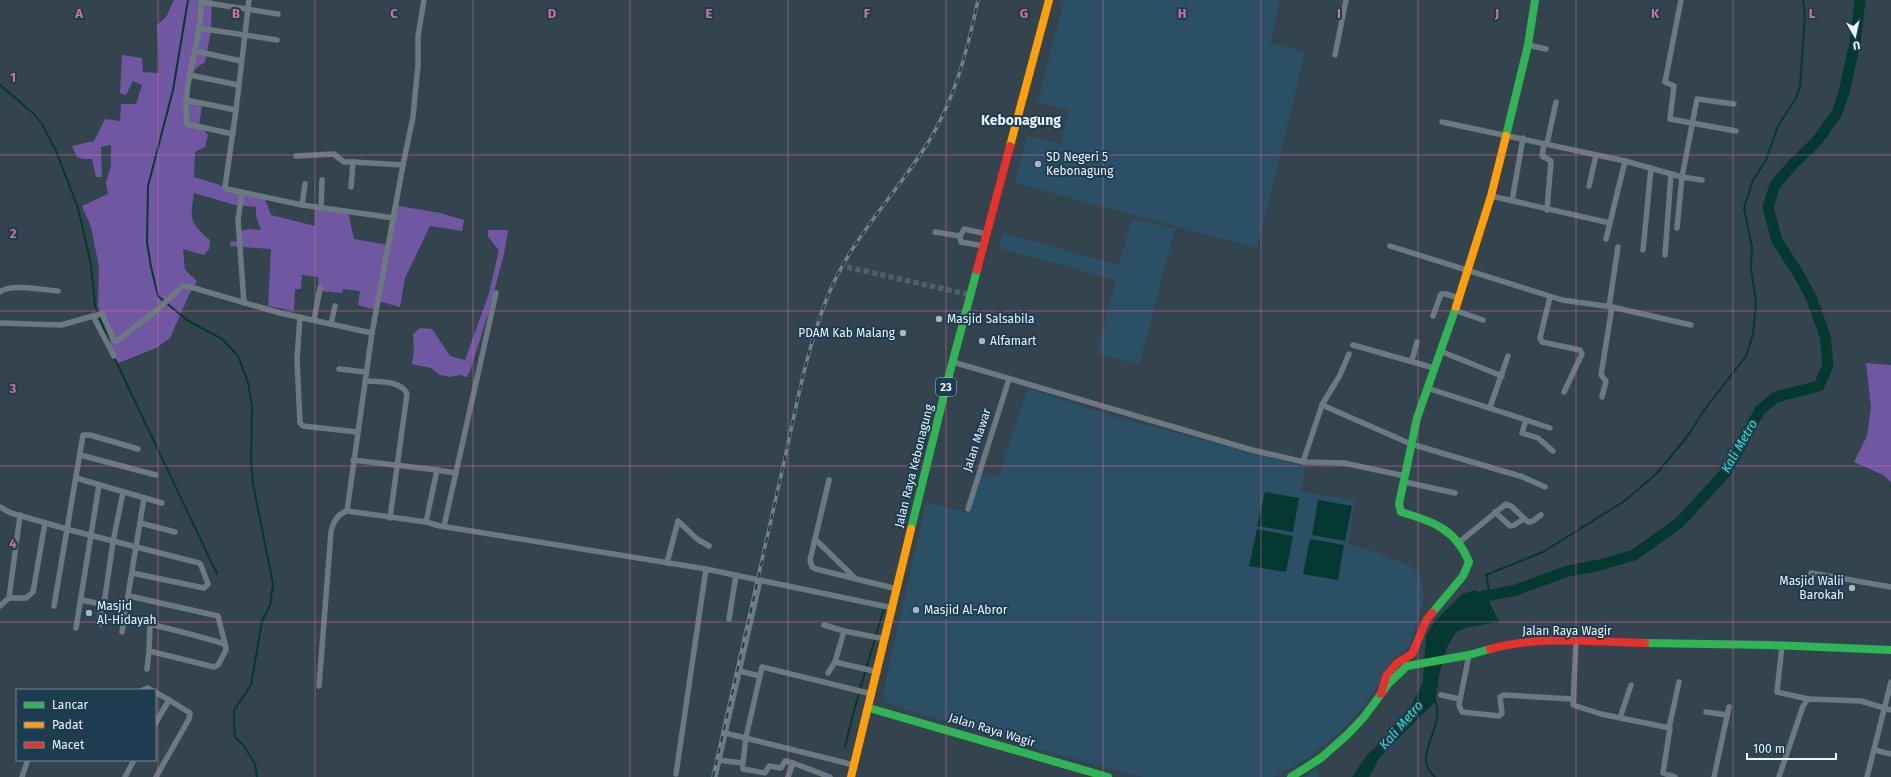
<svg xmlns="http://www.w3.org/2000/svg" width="1891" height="777" font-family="'Fira Sans',sans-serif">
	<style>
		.built { fill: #2b4f65 }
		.green { fill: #7057a2 }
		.water { fill: #053831 }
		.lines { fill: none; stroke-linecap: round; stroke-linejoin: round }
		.stream { stroke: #053831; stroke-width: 2 }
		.river { stroke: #053831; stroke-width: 11 }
		.street-tunnel { stroke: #4f5f69; stroke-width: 5.5; stroke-dasharray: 5.5 3; stroke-linecap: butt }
		.street { stroke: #6d7980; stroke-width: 5.5 }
		.fast { stroke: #30b455; stroke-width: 8 }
		.slow { stroke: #ff9f0a; stroke-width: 8 }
		.jam { stroke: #e5322d; stroke-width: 8 }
		.rail-casing { stroke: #748087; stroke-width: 3.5 }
		.rail { stroke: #1e3c50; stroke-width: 2; stroke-dasharray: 6; stroke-linecap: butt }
		.grid { fill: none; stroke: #d2709c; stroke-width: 1; stroke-opacity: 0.55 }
		.poi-dot { fill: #abb7c0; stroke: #1e3c50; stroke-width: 1.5 }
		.labels { text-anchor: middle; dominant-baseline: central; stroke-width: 4; stroke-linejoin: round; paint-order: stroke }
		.shield { fill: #1e3c50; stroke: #aebec9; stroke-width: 1 }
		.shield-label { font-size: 11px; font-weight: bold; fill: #ebf5fd }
		.poi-label { font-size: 12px; fill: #ebf5fd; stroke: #1e3c50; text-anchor: start }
		.street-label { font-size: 12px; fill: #ebf5fd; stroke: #1e3c50 }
		.water-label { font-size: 13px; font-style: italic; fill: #36ddc1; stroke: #1e3c50 }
		.quarter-label { font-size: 14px; font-weight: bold; fill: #ebf5fd; stroke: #1e3c50 }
		.grid-label { font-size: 13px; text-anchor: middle; font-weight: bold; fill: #d2709c; stroke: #1e3c50; stroke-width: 4; stroke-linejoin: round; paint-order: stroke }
	</style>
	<rect width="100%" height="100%" fill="#34444f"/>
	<g class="built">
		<polygon points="1064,0 1280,0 1270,43 1305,52 1257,248 1015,183 1027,136 1061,144 1069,110 1038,102"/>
		<polygon points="1132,219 1175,229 1139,365 1097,353 1116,280 999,248 1003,233 1119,265"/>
		<polygon points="1028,388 1111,416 1306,467 1300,491 1355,501 1348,544 1369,550 1409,565 1421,578 1424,593 1422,606 1409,646 1405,651 1394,657 1371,697 1339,733 1302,762 1273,777 1143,777 1020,744 886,703 883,697 883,693 926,502 968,513 980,473 999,477"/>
		<polygon points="1318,768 1319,777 1304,777"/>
	</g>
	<g class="green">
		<path d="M174,0H212L211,32L205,62C189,71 189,80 189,97L202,106L199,125L208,135L205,147L195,152L194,177L265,199L271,215L315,226V205L348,212L354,239L388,245L390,220L394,205L440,213L464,220L462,231L430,226L405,278L400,307L378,301L376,310L358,305L360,291L343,289L342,293L319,291L318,277L302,275L301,289H295L294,311L268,306L271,249L230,246L231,241L240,242V231L249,229L261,230L256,216V207L235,205L194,193C190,220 189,222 210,240L209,249L204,255L183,249L185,270L197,281L189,295L170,338L156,348L116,364L106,324L98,307L99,267L91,227L82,206L108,194L106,183L111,165V145L101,147L102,177H96L92,159H83L77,157L72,146L94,141L105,119L120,121L121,104H136L142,85L133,81L126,95L120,93L122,55L142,58L143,72L158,73L159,63L157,25L166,17Z"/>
		<polygon points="488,230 508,230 504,254 489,311 471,368 467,377 460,375 450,377 440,375 431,368 412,364 414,351 413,334 420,328 432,329 450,356 465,360 489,293 499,250 488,237"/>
		<polygon points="1866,363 1891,365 1891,482 1883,475 1854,462 1867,436 1871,408"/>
		<polygon points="98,610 105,611 102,627 95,625"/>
	</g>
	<g class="water">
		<polygon points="1265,492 1299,498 1293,532 1257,526"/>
		<polygon points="1318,500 1352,506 1345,541 1312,535"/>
		<polygon points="1257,529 1293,536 1286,572 1249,566"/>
		<polygon points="1310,539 1344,545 1338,580 1303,574"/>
		<polygon points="1475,590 1479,592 1484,590 1499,622 1468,627 1456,632 1447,647 1440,671 1435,702 1379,758 1369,777 1352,777 1367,755 1379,744 1411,706 1423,682 1426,636 1435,621 1462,594"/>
	</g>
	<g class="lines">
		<g class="stream">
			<polyline points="188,0 173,90 148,186 147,242 151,267 158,296 187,320 222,339 238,356 248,382 252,407 251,459 253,484 273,584 270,605 262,621 251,685 234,710 234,724 235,737 244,746 255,764 257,777"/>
			<polyline points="0,85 35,115 42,124 56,151 78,208 91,264 95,306 108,339"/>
			<polyline points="114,357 217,574"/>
			<polyline points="1486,595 1489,589 1486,575 1543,552 1623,502 1640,488 1656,474 1687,437 1705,409 1746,356 1753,335 1756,302 1751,269 1752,247 1744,208 1753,180 1766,160 1778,126 1796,98 1800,87 1805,15 1803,0"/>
			<path d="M1434,699C1449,725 1409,756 1435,777"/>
			<polyline points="845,746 853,714 884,608"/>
		</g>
		<polyline class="river" points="1475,603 1485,596 1513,591 1568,571 1600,565 1634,555 1680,522 1727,471 1760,410 1776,397 1819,386 1828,365 1825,336 1811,297 1798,273 1777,241 1768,207 1775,185 1794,163 1816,142 1837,113 1844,92 1855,43 1860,0"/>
		<polyline class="street-tunnel" points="847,267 971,295"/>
		<g class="street">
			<path d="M201,0C203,41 181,82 187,124L233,134"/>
			<polyline points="249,0 236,110 225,187 227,189 302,205 394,218"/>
			<polyline points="1681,0 1665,82 1674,86 1670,119 1736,131"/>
			<polyline points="201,2 278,14"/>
			<polyline points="198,28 277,40"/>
			<polyline points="1528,45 1546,49"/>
			<polyline points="195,51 241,61"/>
			<polyline points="1335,55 1346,0"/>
			<polyline points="190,75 238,85"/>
			<polyline points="186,100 236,110"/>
			<polyline points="1442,122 1625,161 1682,177 1697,99 1734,104"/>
			<polyline points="1544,144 1542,156 1551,161 1547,210"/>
			<polyline points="1547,144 1556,102"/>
			<polyline points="296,156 334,154 344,162 353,162"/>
			<polyline points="1589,186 1596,155"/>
			<polyline points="351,187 353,162 403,165"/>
			<polyline points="242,193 238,220 244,303"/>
			<polyline points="1491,196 1610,223 1625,161"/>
			<polyline points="1512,201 1523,138"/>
			<polyline points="302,205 305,184"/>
			<polyline points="321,208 322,180"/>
			<polyline points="1677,228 1682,177 1702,180"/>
			<polyline points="935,232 960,236"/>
			<polyline points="1606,239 1610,223"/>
			<polyline points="984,246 961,242 960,236 964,229 987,234"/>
			<polyline points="1390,246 1562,300 1612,307 1691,325"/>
			<polyline points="1643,250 1651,168"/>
			<polyline points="1665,255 1671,174"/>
			<path d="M0,292C9,283 45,290 58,291"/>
			<polyline points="1550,297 1540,338 1542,342 1580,350 1582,354 1564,392"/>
			<polyline points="1609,307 1618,247"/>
			<polyline points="1454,310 1483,320"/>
			<polyline points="93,316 102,314 114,340 117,341 157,310 183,286 187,286 280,313 372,333"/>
			<polyline points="1433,316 1441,294 1446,294 1459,298"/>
			<polyline points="300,317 297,359 300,423 303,426 357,432"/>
			<polyline points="314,320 320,288"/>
			<polyline points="0,323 61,325 93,316 114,356"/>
			<polyline points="331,324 335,306"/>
			<polyline points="1353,345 1434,368"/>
			<polyline points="1440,351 1502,376"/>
			<polyline points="1412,360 1417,342"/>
			<polyline points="953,362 1252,450 1304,462 1344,463 1405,476"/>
			<polyline points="339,369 366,372"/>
			<path d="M365,381C377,382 402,380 407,394L390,518"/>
			<polyline points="1427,388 1526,420 1522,433 1538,438 1553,451"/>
			<polyline points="1602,397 1606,381 1601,375 1612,307"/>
			<polyline points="1322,405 1411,444 1523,477 1545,487"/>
			<polyline points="1490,407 1508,356"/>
			<polyline points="1526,420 1550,428"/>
			<polyline points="80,455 156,475"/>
			<polyline points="353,460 437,470 426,522"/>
			<polyline points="1303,462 1322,405 1340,375 1349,354"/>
			<polyline points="437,470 456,473"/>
			<polyline points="76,478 162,503"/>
			<polyline points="829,480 810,560 812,567 816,569 897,589"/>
			<polyline points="1405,482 1455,493"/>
			<polyline points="0,507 11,513 70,530 199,563 201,565 208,584 204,588 132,573"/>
			<polyline points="968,509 1009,379"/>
			<polyline points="347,511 372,333 403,165 413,117 418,65 418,36 424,0"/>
			<polyline points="1495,512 1510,526 1514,525 1524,519"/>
			<polyline points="140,523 175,532"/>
			<polyline points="444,526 496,293"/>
			<polyline points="815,539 856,579"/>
			<polyline points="1457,544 1506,504 1511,506 1528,522 1533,521 1541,515"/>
			<polyline points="667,563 678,521 697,539 709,546"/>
			<polyline points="1811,573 1891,587"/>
			<polyline points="129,596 218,616 225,644"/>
			<polyline points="9,598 20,515"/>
			<polyline points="81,600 127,609"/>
			<polyline points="104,604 113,542 123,492"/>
			<polyline points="0,606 9,598 26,598 33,592 45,523"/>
			<polyline points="54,606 83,435 90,435 138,449"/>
			<path d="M125,618C159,626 192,634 225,644L226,650L218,665L214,667L149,651L150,624"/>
			<polyline points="729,619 736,575"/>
			<polyline points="824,625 844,631"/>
			<polyline points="76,628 99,485"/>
			<polyline points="122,632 144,498"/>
			<polyline points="1576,642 1573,705 1601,714 1670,728 1663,773 1675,777"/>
			<polyline points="1782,646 1777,692 1808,699"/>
			<polyline points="1469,655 1459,705 1462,712 1499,716 1502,713 1500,697 1504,695 1572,699"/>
			<polyline points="147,669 149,651"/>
			<polyline points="739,671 760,676"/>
			<polyline points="878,672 835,662 844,631 885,639"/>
			<polyline points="828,673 835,662"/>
			<path d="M319,686L331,532C333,523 337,514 347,511L426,522L440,526L706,569L893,608"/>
			<polyline points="143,690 148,688 151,690"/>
			<polyline points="155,692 169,700"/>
			<polyline points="1441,695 1460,699"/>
			<polyline points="1706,712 1727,715"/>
			<polyline points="1620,718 1631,685"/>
			<polyline points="155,724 169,700 190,713 189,719 156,777"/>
			<polyline points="1669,728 1679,682"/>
			<polyline points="725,733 854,765"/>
			<polyline points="1874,750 1891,754"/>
			<polyline points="718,760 742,763 743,769 765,773 769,766 781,768 785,761 793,763"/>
			<polyline points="743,763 746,737 762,667 872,694"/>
			<polyline points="676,774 706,569"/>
			<polyline points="22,777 27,762"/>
			<polyline points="125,777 134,760"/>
			<polyline points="715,777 760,580"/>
			<polyline points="788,777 793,763 830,777"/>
			<polyline points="1714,777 1729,707"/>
			<polyline points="1779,777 1803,706 1808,699 1861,701 1891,710"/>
			<polyline points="1867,777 1891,682"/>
		</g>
		<g class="fast">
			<polyline points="1506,136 1528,45 1535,0"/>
			<polyline points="911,529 948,379 977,270"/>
			<path d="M1432,613L1463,576L1469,562C1456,529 1432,521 1401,512L1399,504L1417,418L1456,307"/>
			<polyline points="1645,643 1769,645 1891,650"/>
			<polyline points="869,708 1108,777"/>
			<polyline points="1291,777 1321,758 1348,734 1364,717 1389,683 1407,666 1469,655 1490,649"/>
		</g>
		<g class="slow">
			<polyline points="1010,146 1049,0"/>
			<polyline points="1456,307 1491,196 1506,136"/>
			<polyline points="851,777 911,529"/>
		</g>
		<g class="jam">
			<polyline points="977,270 1010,146"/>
			<path d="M1490,649C1539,635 1594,642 1645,643"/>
			<polyline points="1381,694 1386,676 1397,663 1412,654 1427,619 1432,613"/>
		</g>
		<defs>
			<path id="rail" d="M713,777C736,678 758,579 780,480C794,420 804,356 827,298C850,239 896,195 929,141C955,99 968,48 978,0"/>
		</defs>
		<use href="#rail" class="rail-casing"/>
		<use href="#rail" class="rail"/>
	</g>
	<path class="grid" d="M158,0V777M315,0V777M473,0V777M630,0V777M788,0V777M946,0V777M1103,0V777M1261,0V777M1418,0V777M1576,0V777M1733,0V777M0,155H1891M0,311H1891M0,466H1891M0,622H1891"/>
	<g class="poi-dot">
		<circle cx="1038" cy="164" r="4"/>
		<circle cx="939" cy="319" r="4"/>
		<circle cx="903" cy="333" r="4"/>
		<circle cx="982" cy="341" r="4"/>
		<circle cx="1852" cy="588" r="4"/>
		<circle cx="916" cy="610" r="4"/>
		<circle cx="89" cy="613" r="4"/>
	</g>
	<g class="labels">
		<rect class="shield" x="936" y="378" width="20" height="18" rx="3"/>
		<g class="shield-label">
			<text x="946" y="387">23</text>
		</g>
		<g class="poi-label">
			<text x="1046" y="157">SD Negeri 5<tspan x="1046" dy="14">Kebonagung</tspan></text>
			<text x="947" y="319">Masjid Salsabila</text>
			<text x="895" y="333" text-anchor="end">PDAM Kab Malang</text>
			<text x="990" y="341">Alfamart</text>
			<text x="1844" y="581" text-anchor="end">Masjid Walii<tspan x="1844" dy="14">Barokah</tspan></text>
			<text x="97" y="606">Masjid<tspan x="97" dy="14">Al-Hidayah</tspan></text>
			<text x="924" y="610">Masjid Al-Abror</text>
		</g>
		<g class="street-label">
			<text transform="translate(977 440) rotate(-72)">Jalan Mawar</text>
			<text transform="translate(914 466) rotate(-76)">Jalan Raya Kebonagung</text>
			<text x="1567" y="631">Jalan Raya Wagir</text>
			<text transform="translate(992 730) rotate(17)">Jalan Raya Wagir</text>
		</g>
		<g class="water-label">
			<text transform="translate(1739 446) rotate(-60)">Kali Metro</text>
			<text transform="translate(1401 725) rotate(-49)">Kali Metro</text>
		</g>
		<g class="quarter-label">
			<text x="1021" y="120">Kebonagung</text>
		</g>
	</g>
	<g class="grid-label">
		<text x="79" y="18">A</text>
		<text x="236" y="18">B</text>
		<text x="394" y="18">C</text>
		<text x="552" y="18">D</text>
		<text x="709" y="18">E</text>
		<text x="867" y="18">F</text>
		<text x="1024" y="18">G</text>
		<text x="1182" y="18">H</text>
		<text x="1339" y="18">I</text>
		<text x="1497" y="18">J</text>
		<text x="1655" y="18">K</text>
		<text x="1812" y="18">L</text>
		<text x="13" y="82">1</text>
		<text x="13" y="238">2</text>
		<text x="13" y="393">3</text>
		<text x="13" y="548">4</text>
	</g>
	<rect x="16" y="689" width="140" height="72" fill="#1e3c50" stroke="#708695"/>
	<rect x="24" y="702" width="20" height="6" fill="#30b455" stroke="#708695"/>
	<text x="52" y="709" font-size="12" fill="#ebf5fd">Lancar</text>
	<rect x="24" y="722" width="20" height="6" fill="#ff9f0a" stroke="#708695"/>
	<text x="52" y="729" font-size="12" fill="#ebf5fd">Padat</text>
	<rect x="24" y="742" width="20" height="6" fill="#e5322d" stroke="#708695"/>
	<text x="52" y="749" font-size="12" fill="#ebf5fd">Macet</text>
	<g transform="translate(1855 36) rotate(171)" stroke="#1e3c50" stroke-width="3" paint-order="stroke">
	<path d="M0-3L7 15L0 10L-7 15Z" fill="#ebf5fd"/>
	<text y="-6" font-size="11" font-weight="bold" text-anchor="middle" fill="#ebf5fd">U</text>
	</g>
	<path d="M1747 753v6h89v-6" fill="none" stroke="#ebf5fd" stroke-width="2"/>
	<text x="1753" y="753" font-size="12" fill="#ebf5fd" stroke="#1e3c50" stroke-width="3" paint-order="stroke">100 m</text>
</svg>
